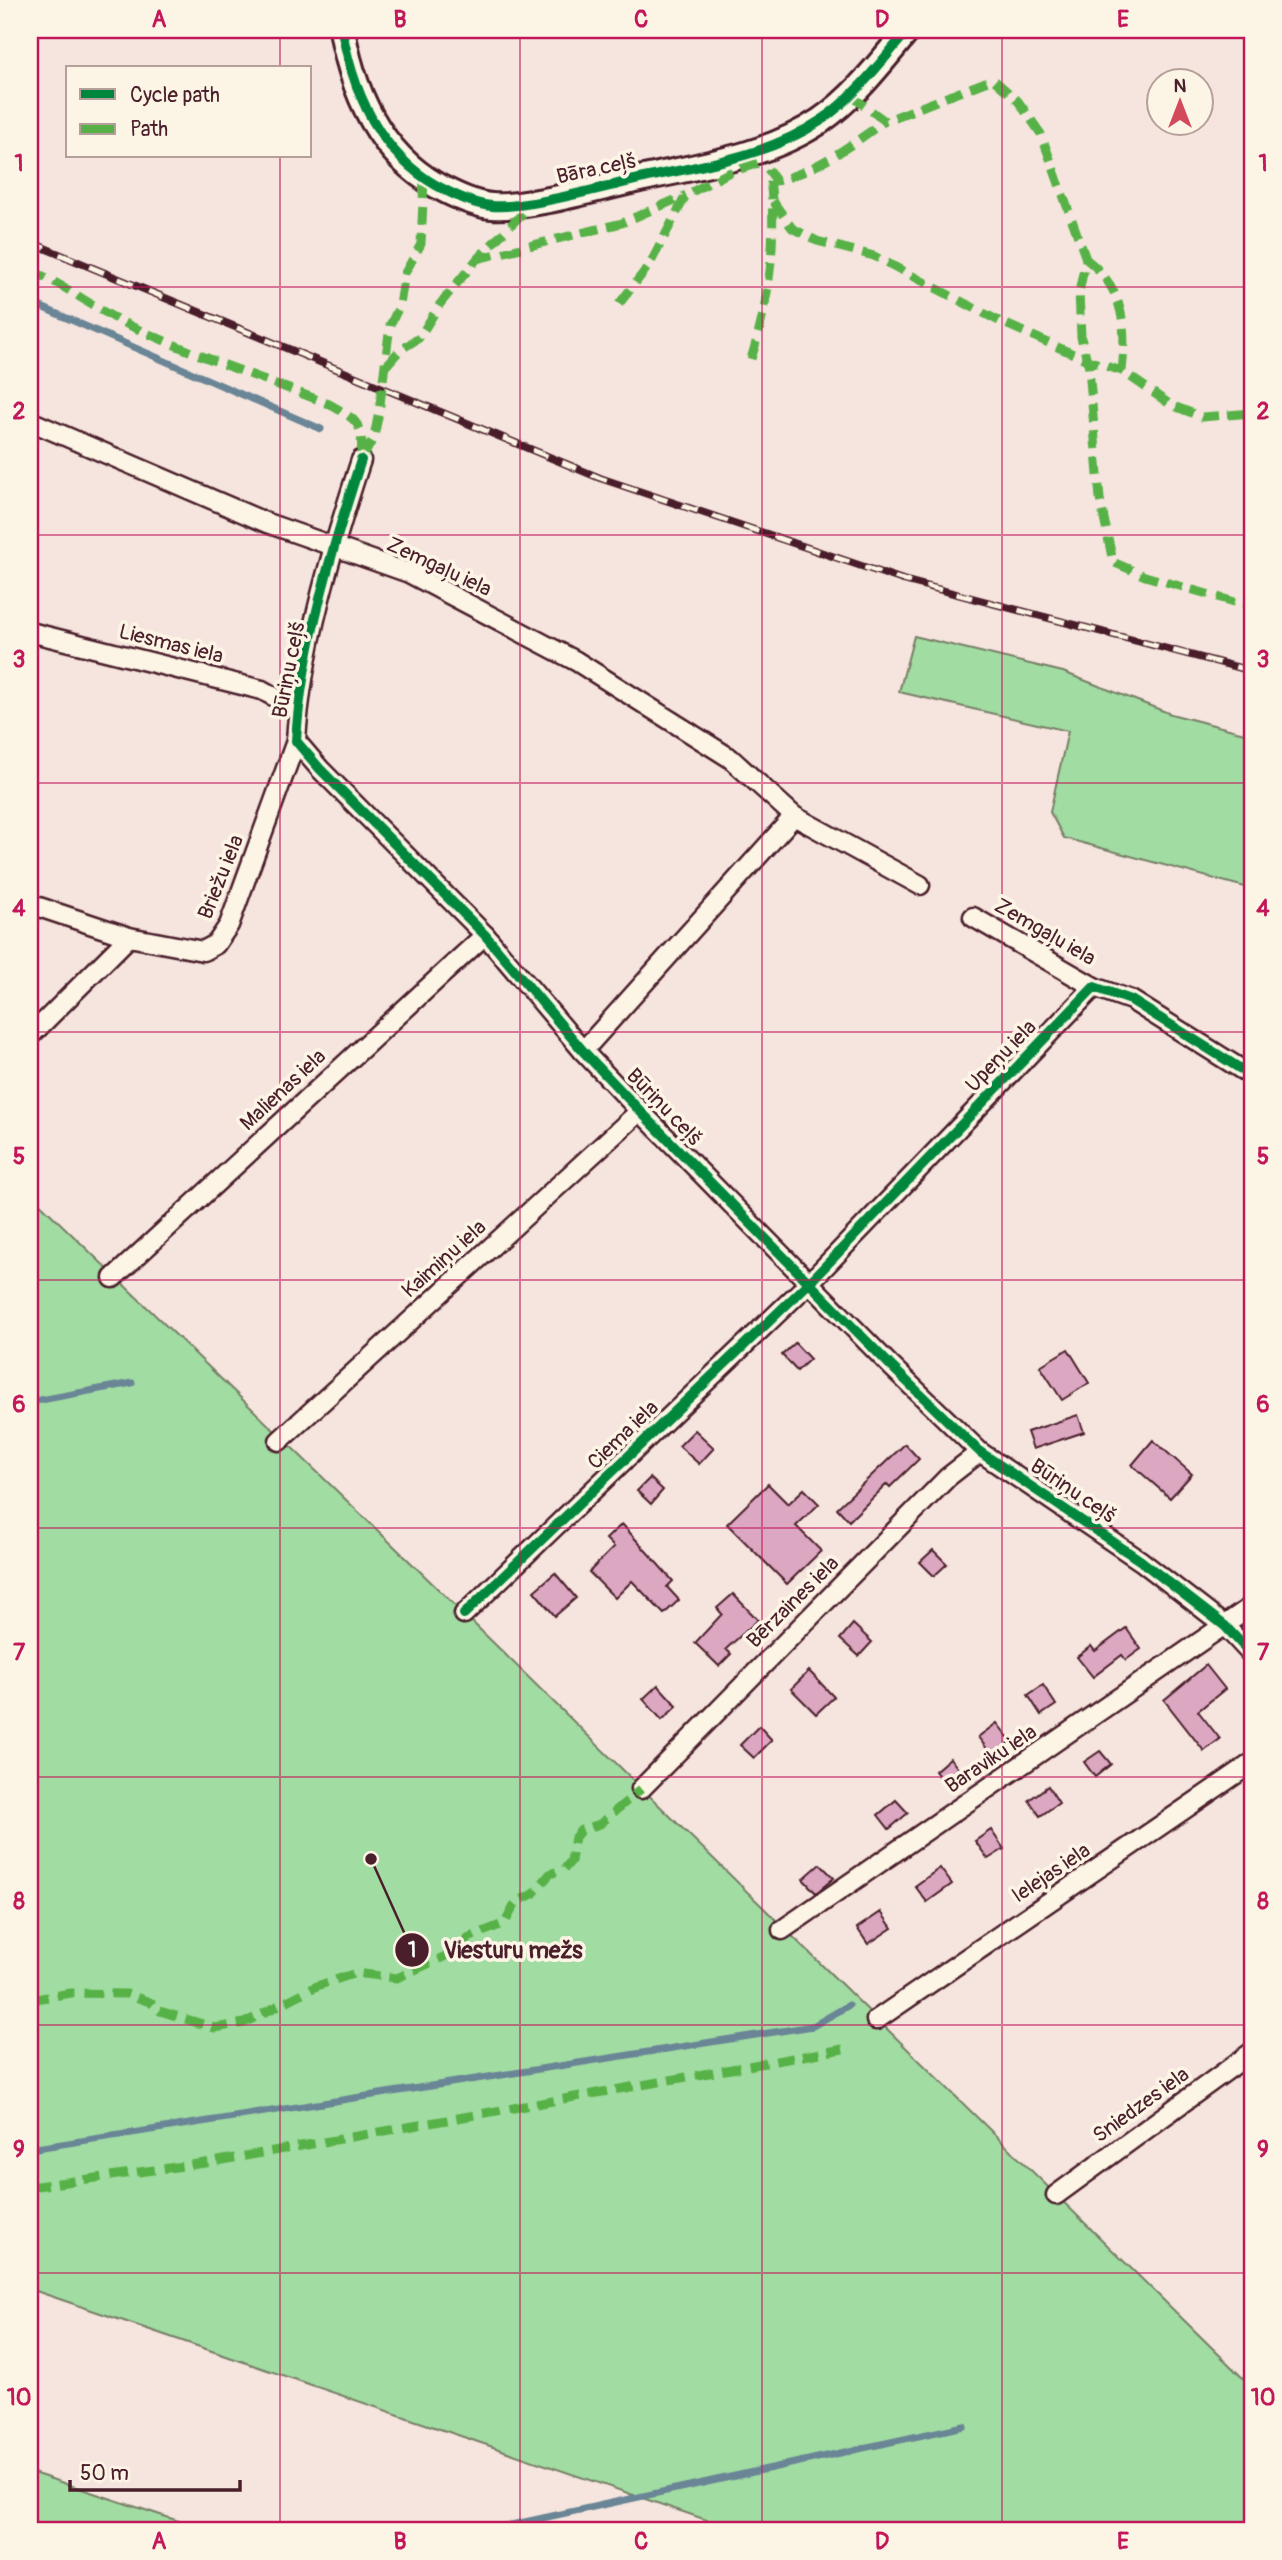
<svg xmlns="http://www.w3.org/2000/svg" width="1282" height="2560" font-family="Pangolin,sans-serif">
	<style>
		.green { fill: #a1dca2; stroke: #767e66; stroke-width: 2 }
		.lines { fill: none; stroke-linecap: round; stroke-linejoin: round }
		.stream { stroke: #698596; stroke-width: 7 }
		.building { fill: #dca7c1; stroke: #4a1f2b; stroke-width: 2 }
		.street-casing { stroke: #4a1f2b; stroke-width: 23 }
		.secondary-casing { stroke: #4a1f2b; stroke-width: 30 }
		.street { stroke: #fcf5e5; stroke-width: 18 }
		.secondary { stroke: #fcf5e5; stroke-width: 24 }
		.rail-casing { stroke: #4a1f2b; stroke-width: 8 }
		.rail { stroke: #fcf5e5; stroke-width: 5; stroke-dasharray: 16; stroke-linecap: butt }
		.quiet { stroke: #57b146; stroke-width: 9; stroke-dasharray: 18 9; stroke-linecap: butt }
		.cycleway-casing { stroke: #fcf5e5; stroke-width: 15 }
		.cycleway { stroke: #00873e; stroke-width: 10 }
		.grid { fill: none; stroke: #c2185b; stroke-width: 2; stroke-opacity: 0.55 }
		.labels { text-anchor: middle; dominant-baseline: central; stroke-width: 7; stroke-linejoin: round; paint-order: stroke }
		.street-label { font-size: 21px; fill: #4a1f2b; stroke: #fcf5e5 }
		.leader { fill: none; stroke: #4a1f2b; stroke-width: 2.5 }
		.callout-dot { fill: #4a1f2b; stroke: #fcf5e5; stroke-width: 2.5 }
		.mark-label { font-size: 21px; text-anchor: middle; font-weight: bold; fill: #fff }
		.callout-label { font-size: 23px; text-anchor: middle; font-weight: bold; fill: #4a1f2b; stroke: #fcf5e5; stroke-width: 7; stroke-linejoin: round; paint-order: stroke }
		.neatline { fill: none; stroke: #c2185b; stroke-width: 2.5 }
		.grid-label { font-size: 23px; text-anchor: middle; font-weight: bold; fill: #c2185b }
	</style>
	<rect width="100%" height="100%" fill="#f6e5de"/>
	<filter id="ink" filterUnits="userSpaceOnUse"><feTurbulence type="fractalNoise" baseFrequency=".0143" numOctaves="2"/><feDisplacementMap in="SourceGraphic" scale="14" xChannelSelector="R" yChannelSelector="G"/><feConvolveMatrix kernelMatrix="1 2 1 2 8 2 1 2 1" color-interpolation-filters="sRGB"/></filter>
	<g filter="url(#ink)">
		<g class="green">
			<polygon points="914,636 1063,672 1171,714 1252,735 1252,889 1064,838 1050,812 1068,731 899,692"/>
			<polygon points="30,1194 464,1614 1252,2387 1252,2530 736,2530 30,2289"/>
			<polygon points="30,2472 206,2530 30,2530"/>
		</g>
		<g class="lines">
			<g class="stream">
				<polyline points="30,302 321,429"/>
				<polyline points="30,1402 132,1383"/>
				<polyline points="30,2149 813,2026 849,2005"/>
				<polyline points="488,2530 964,2426"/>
			</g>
		</g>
		<g class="building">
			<polygon points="795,1343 810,1359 797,1371 782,1355"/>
			<polygon points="1068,1349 1089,1383 1062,1400 1040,1366"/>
			<polygon points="1078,1415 1084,1432 1033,1449 1027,1432"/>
			<polygon points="695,1430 714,1448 699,1464 679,1446"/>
			<polygon points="1153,1440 1192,1474 1170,1498 1132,1465"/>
			<polygon points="905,1444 919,1459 890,1487 887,1484 849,1521 837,1508"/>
			<polygon points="650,1478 663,1490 651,1504 637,1491"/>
			<polygon points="768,1484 788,1504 804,1489 819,1504 796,1526 821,1551 787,1584 727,1524"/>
			<polygon points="622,1524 673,1581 667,1587 679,1600 664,1614 632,1581 615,1598 589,1572 614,1547 606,1539"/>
			<polygon points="933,1550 947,1564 934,1576 920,1562"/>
			<polygon points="555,1573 576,1598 555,1616 534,1591"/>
			<polygon points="733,1594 758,1620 726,1649 731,1654 719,1666 695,1643 722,1614 717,1608"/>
			<polygon points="853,1624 872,1642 859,1656 840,1639"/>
			<polygon points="1126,1628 1141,1649 1126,1660 1122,1655 1093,1677 1077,1657 1091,1646 1095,1651"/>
			<polygon points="1206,1665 1225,1689 1198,1711 1220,1739 1204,1751 1164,1700"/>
			<polygon points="809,1671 834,1697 816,1714 791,1689"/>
			<polygon points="658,1685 677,1706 662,1720 643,1699"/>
			<polygon points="1043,1685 1056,1705 1041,1715 1028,1695"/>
			<polygon points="997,1723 1011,1741 992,1755 978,1737"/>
			<polygon points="759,1726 772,1740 754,1758 740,1745"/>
			<polygon points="1100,1751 1111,1764 1095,1777 1084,1762"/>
			<polygon points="950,1758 962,1774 946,1786 935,1771"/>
			<polygon points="1048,1786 1059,1803 1040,1816 1029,1800"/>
			<polygon points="896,1800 908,1813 889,1829 878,1815"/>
			<polygon points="991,1830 1004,1849 988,1859 975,1841"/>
			<polygon points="820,1864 834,1878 816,1893 803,1879"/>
			<polygon points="940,1868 952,1884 927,1902 915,1886"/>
			<polygon points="881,1912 892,1928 868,1944 857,1928"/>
		</g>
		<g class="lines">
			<defs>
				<g id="street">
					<polyline points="30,421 267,523 409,573 576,661 730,758 794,816 920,885"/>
					<path d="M361,460C333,546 301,651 296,741L320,769L485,935L583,1051L640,1111L891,1366L980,1452L1141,1561L1225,1626L1252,1655"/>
					<polyline points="30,632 262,690 298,710"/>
					<polyline points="30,904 129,937 203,951 216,944 229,925 296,741"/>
					<polyline points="973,917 1094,987"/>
					<polyline points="30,1036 129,937"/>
					<polyline points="583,1051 794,816"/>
					<polyline points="113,1278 485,935"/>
					<polyline points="279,1441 640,1111"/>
					<polyline points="464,1614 809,1283 1094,987 1131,1000 1252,1076"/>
					<polyline points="641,1789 948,1477 980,1452"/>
					<polyline points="782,1930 1252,1606"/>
					<polyline points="876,2020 1252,1763"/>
					<polyline points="1056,2195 1252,2052"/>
				</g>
				<path id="secondary" d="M342,30C354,98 383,160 447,191C461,198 477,205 492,206C528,209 606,186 644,178C703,165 768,156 820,121C855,97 881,62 908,30"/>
			</defs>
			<use href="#street" class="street-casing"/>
			<use href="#secondary" class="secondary-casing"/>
			<use href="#street" class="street"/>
			<use href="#secondary" class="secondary"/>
			<defs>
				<polyline id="rail" points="30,242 600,478 903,580 1252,671"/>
			</defs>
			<use href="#rail" class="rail-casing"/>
			<use href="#rail" class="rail"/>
			<g class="quiet">
				<polyline points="850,95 885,121 993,79 1018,101 1041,134 1086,259 1079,292 1081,337 1089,368 1100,499 1113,562 1145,576 1252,607"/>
				<path d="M768,169L776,181C817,171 851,145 885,121"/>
				<polyline points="773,201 792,228 817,241 874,256 999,321 1087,360 1122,371"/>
				<polyline points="477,259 622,223 686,195"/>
				<path d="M1086,259C1124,288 1127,326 1122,371L1171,405L1202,417L1252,413"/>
				<path d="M30,270C66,285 97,311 133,327C197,356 264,379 329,404C361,422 363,424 361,460"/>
				<polyline points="619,304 650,264 686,195 728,173 765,161"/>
				<path d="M751,359C770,299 778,234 769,171"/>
				<polyline points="386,366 400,350 419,338 440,304 477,259 532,204"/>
				<polyline points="363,457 374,437 379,412 390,325 400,305 405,273 421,244 424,180"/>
				<polyline points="30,2000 71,1993 127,1994 150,2002 160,2011 215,2028 244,2023 317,1986 356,1973 397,1978 459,1950 468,1938 505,1923 516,1902 533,1894 550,1874 564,1869 571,1861 575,1837 581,1830 600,1824 641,1789"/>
				<polyline points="30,2187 212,2162 843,2049"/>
			</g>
			<defs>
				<g id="cycleway">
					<path d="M342,30C354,98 383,160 447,191C461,198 477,205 492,206C528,209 606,186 644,178C703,165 768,156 820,121C855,97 881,62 908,30"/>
					<path d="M361,460C333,546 301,651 296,741L320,769L485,935L583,1051L640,1111L891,1366L980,1452L1141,1561L1225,1626L1252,1655"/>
					<polyline points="464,1614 809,1283 1094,987 1131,1000 1252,1076"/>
				</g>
			</defs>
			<use href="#cycleway" class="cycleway-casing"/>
			<use href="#cycleway" class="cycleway"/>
		</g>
	</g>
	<path class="grid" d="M280,30V68M520,30V2530M762,30V2530M1002,30V2530M280,156V2530M30,287H1252M30,535H1252M30,783H1252M30,1032H1252M30,1280H1252M30,1528H1252M30,1777H1252M30,2025H1252M30,2273H1252"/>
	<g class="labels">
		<g class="street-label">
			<text transform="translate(596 169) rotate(-12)">Bāra ceļš</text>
			<text transform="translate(439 567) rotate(25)">Zemgaļu iela</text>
			<text transform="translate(171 644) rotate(14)">Liesmas iela</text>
			<text transform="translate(289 670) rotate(-79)">Būriņu ceļš</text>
			<text transform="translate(221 877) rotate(-68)">Briežu iela</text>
			<text transform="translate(1045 932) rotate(30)">Zemgaļu iela</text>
			<text transform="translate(1001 1056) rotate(-46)">Upeņu iela</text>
			<text transform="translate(283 1090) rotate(-43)">Malienas iela</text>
			<text transform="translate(664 1107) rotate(46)">Būriņu ceļš</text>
			<text transform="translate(444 1259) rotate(-42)">Kaimiņu iela</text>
			<text transform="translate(623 1435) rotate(-44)">Ciema iela</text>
			<text transform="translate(1073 1491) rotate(34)">Būriņu ceļš</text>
			<text transform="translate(793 1602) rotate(-45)">Bērzaines iela</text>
			<text transform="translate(991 1759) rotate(-34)">Baraviku iela</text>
			<text transform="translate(1051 1873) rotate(-34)">Ielejas iela</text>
			<text transform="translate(1141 2105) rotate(-36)">Sniedzes iela</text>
		</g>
	</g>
	<path class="leader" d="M371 1859L412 1950"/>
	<g class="callout-dot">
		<circle cx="371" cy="1859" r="7"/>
		<circle cx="412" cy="1950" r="18"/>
	</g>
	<g class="mark-label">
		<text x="412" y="1957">1</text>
	</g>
	<g class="callout-label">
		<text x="513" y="1958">Viesturu mežs</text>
	</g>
	<rect width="1282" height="2560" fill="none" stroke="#fcf5e5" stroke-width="77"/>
	<rect x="66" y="66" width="245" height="91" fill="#fcf5e5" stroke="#b59f9b" stroke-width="2"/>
	<rect x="80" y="89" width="35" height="10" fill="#00873e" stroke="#b59f9b" stroke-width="2"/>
	<text x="130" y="102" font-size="21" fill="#4a1f2b">Cycle path</text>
	<rect x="80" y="124" width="35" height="10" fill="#57b146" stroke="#b59f9b" stroke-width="2"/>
	<text x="130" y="136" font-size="21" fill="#4a1f2b">Path</text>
	<g transform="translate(1180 102)"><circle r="33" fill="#fcf5e5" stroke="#b59f9b" stroke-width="2"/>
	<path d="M0-5L12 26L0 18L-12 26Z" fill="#d1495b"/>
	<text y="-10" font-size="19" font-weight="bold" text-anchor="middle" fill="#4a1f2b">N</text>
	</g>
	<path d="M70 2480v10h170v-10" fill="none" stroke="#4a1f2b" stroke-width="3.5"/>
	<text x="80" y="2480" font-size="21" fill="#4a1f2b" stroke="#fcf5e5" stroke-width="5" paint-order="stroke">50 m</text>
	<rect x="38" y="38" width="1206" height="2484" class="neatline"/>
	<g class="grid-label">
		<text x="159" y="27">A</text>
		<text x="400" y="27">B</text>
		<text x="641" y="27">C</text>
		<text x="882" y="27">D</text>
		<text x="1123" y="27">E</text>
		<text x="19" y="171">1</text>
		<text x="1263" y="171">1</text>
		<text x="19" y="419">2</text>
		<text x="1263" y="419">2</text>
		<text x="19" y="667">3</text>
		<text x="1263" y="667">3</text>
		<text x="19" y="916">4</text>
		<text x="1263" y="916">4</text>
		<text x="19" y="1164">5</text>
		<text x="1263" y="1164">5</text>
		<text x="19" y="1412">6</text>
		<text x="1263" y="1412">6</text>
		<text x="19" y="1660">7</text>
		<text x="1263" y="1660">7</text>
		<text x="19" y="1909">8</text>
		<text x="1263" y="1909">8</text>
		<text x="19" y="2157">9</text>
		<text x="1263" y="2157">9</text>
		<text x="19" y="2405">10</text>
		<text x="1263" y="2405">10</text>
		<text x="159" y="2549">A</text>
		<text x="400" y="2549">B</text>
		<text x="641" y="2549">C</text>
		<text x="882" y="2549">D</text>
		<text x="1123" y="2549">E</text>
	</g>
</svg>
